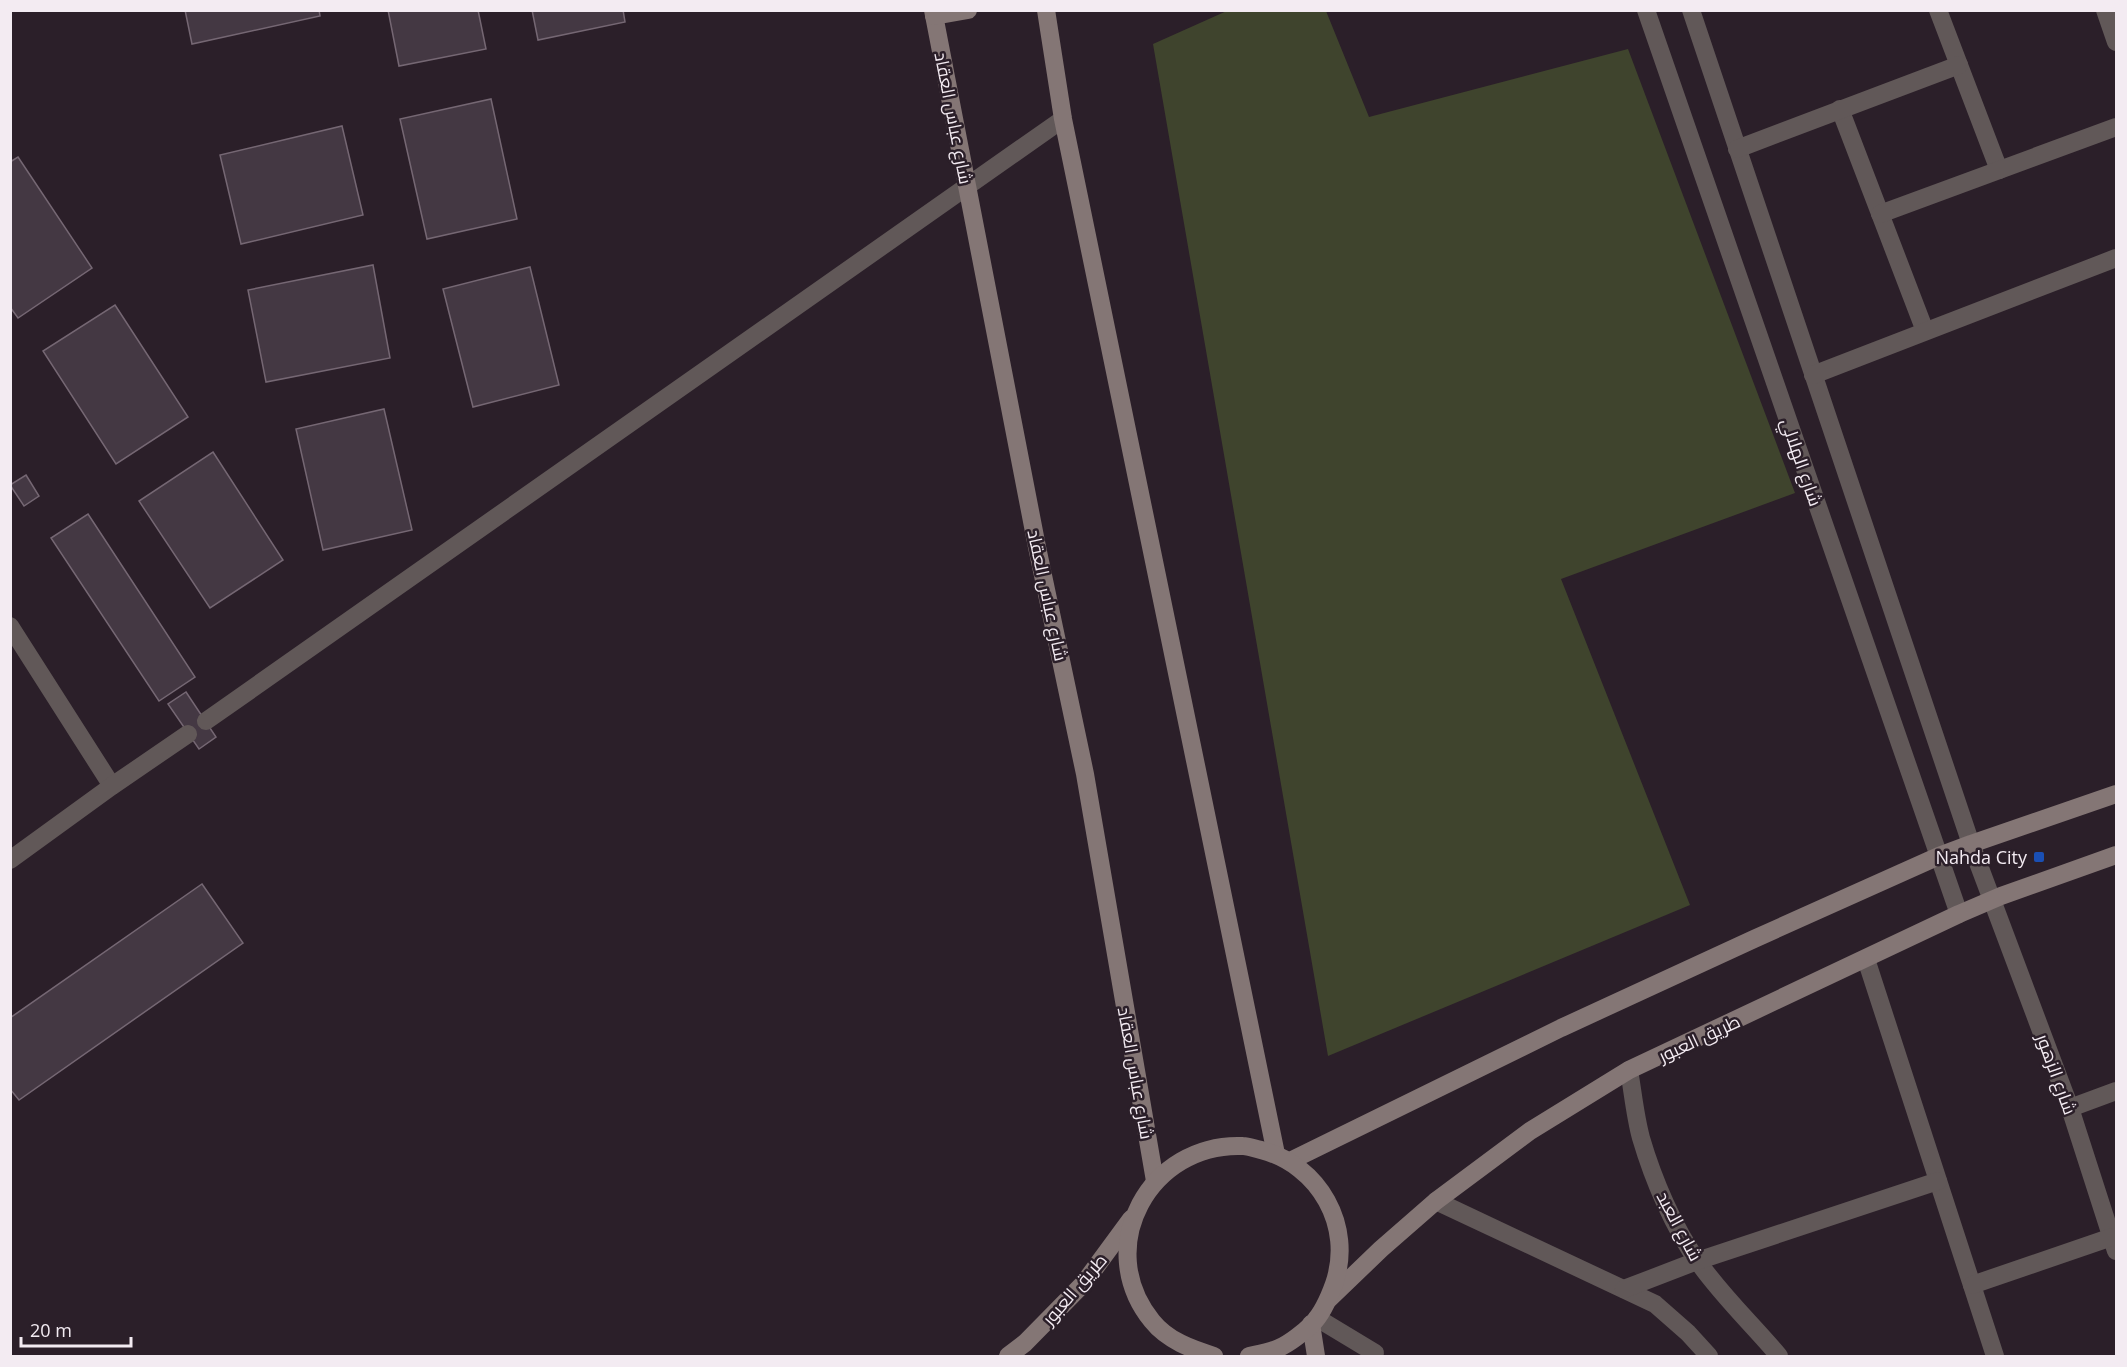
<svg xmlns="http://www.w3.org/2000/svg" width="2127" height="1367" font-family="'Open Sans',Cairo,sans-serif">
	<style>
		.green { fill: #3f442d }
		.building { fill: #443843; stroke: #756773; stroke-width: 1.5 }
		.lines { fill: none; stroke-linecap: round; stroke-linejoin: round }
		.lane { stroke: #615858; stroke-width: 18 }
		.street { stroke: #615858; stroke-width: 18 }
		.secondary { stroke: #847675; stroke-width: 18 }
		.transit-dot { fill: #1a4fb4; stroke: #2b1f29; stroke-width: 2 }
		.labels { text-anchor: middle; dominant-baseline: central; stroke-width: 5; stroke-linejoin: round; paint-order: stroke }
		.street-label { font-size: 18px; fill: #f3ebf2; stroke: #2b1f29 }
		.poi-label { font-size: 18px; fill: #f3ebf2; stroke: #2b1f29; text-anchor: end }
	</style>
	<rect width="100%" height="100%" fill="#2b1f29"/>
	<polygon class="green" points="1229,10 1326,11 1369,117 1628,49 1795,493 1561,579 1690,905 1328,1056 1153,44"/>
	<g class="building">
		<polygon points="185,10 319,10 320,16 192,44"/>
		<polygon points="388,10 478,10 486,49 399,66"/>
		<polygon points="532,10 623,10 625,22 538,40"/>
		<polygon points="491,99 517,219 427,239 400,119"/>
		<polygon points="342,126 363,215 241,244 220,155"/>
		<polygon points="18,157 92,268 18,318 10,307 10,162"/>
		<polygon points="373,265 390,358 266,382 248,290"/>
		<polygon points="530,267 559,385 473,407 443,289"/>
		<polygon points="115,305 188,417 116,464 43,351"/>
		<polygon points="384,409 412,530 323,550 296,429"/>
		<polygon points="213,452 283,560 210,608 139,501"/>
		<polygon points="26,475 39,496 24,506 10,485"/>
		<polygon points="88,514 195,677 159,701 51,538"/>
		<polygon points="186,692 216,737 199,749 168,704"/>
		<polygon points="202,884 243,943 19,1100 10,1089 10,1018"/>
	</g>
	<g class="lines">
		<g class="lane">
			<polyline points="10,626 112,786"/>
			<polyline points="10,860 112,786 188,734"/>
			<polyline points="1317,1318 1375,1353"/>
		</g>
		<g class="street">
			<polyline points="1646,10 1959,914"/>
			<polyline points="1691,10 1971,844 2070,1108 2116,1251"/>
			<polyline points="1938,10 1999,170"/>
			<polyline points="2105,10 2116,42"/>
			<polyline points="1840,109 1925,331"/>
			<polyline points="1737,149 1959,65"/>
			<polyline points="1880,214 2116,127"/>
			<polyline points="1813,375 2116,258"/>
			<polyline points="206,721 1063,119"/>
			<polyline points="1866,959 1995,1356"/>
			<path d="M1629,1070C1633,1093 1635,1116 1641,1138C1653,1179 1674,1229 1699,1263C1723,1297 1753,1325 1779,1356"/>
			<polyline points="2070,1108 2116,1091"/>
			<polyline points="1436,1201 1655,1304 1688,1333 1709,1356"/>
			<polyline points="1972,1285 2112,1237"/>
			<polyline points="1624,1289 1697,1261 1938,1181"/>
		</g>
		<g class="secondary">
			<polyline points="933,10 1037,547 1085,774 1155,1181"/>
			<polyline points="1046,10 1063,119 1276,1154"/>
			<polyline points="934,16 968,10"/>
			<polyline points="1290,1161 1561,1028 1754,939 1939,856 1971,844 2116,794"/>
			<polyline points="1329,1299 1381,1249 1436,1201 1530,1131 1629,1070 1959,914 2001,896 2116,855"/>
			<polyline points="1311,1324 1316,1356"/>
			<polyline points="1008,1356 1025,1343 1084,1283 1131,1219"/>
			<path d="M1214,1356C1192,1349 1168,1341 1152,1321C1092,1247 1150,1142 1243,1146C1249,1146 1255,1149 1261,1150C1319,1165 1354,1226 1334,1284C1329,1298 1323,1313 1312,1324C1304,1332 1290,1343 1279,1348C1270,1352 1258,1354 1249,1356"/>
		</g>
	</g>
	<rect class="transit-dot" x="2033" y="851" width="12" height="12" rx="3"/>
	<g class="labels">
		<g class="street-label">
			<text transform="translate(954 118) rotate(79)">شارع عباس العقاد</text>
			<text transform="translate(1802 462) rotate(71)">شارع الهلالي</text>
			<text transform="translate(1048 595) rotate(78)">شارع عباس العقاد</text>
			<text transform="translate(1699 1038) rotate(-25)">طريق العبور</text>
			<text transform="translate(1136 1073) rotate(80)">شارع عباس العقاد</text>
			<text transform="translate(2057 1074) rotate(70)">شارع الزهور</text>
			<text transform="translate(1680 1226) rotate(62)">شارع العبد</text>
			<text transform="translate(1074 1289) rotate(-49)">طريق العبور</text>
		</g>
		<g class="poi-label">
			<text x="2027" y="857">Nahda City</text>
		</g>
	</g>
	<rect width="2127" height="1367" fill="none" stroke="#f3ebf2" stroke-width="24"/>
	<path d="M21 1337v9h110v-9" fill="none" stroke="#f3ebf2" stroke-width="3"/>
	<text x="30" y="1337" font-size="18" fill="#f3ebf2" stroke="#2b1f29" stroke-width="4.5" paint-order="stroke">20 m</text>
</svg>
